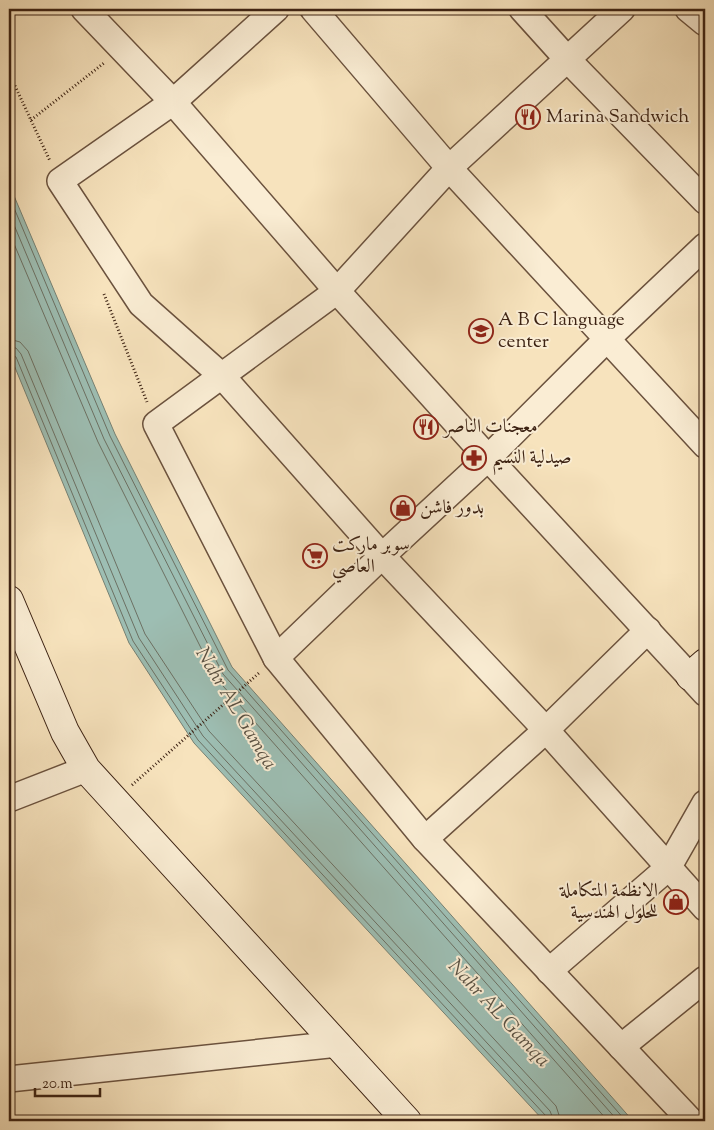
<svg xmlns="http://www.w3.org/2000/svg" width="714" height="1130" font-family="'Sorts Mill Goudy',Amiri,serif">
	<style>
		.water { fill: #9dbeb3; stroke: #768073 }
		.lines { fill: none; stroke-linecap: round; stroke-linejoin: round }
		.shore { stroke: #6c7063; stroke-width: 1 }
		.street-casing { stroke: #6b523e; stroke-width: 28 }
		.secondary-casing { stroke: #3c2213; stroke-width: 30 }
		.path { stroke: #3c2213; stroke-width: 3; stroke-dasharray: 1 2.5; stroke-linecap: butt }
		.street { stroke: #faedd4; stroke-width: 25 }
		.secondary { stroke: #faedd4; stroke-width: 28 }
		.labels { text-anchor: middle; dominant-baseline: central; stroke-width: 4; stroke-linejoin: round; paint-order: stroke }
		.poi-label { font-size: 19px; fill: #3c2213; stroke: #faedd4; text-anchor: start }
		.water-label { font-size: 20px; font-style: italic; fill: #595143; stroke: #faedd4 }
	</style>
	<rect width="100%" height="100%" fill="#f7e3bd"/>
	<filter id="stains"><feTurbulence type="fractalNoise" baseFrequency=".004" numOctaves="4"/><feColorMatrix values="0 0 0 0 .2 0 0 0 0 .09 0 0 0 0 .02 0 0 0 .5 -.17"/></filter>
	<radialGradient id="worn" r=".72"><stop offset=".6" stop-color="#630" stop-opacity="0"/><stop offset="1" stop-color="#630" stop-opacity=".3"/></radialGradient>
	<polygon class="water" points="9,184 115,434 232,667 633,1121 544,1121 194,743 129,643 9,353"/>
	<g class="lines">
		<g class="shore">
			<polyline points="9,196 110,436 228,670 626,1121"/>
			<polyline points="9,213 104,439 223,674 618,1121"/>
			<polyline points="9,232 98,442 216,678 608,1121"/>
			<polyline points="9,339 20,342 28,351 145,634 209,731 556,1106 561,1121"/>
			<polyline points="9,347 16,348 21,354 139,638 203,736 550,1111 554,1121"/>
			<polyline points="9,353 16,357 133,641 198,740 546,1116 547,1121"/>
		</g>
		<defs>
			<g id="street">
				<polyline points="84,9 173,102 337,291 488,458 705,693"/>
				<polyline points="276,9 173,102 60,181 141,304 222,376 382,556 546,730 705,908"/>
				<polyline points="313,9 449,168 705,445"/>
				<polyline points="522,9 568,60 705,201"/>
				<polyline points="622,9 449,168 337,291 156,424 276,658 425,839 691,1121"/>
				<polyline points="688,9 705,23"/>
				<polyline points="276,658 382,556 488,458 608,338 705,246"/>
				<polyline points="9,799 86,769"/>
				<polyline points="425,839 546,730 648,630"/>
				<polyline points="549,971 668,868 705,803"/>
				<polyline points="621,1047 705,979"/>
				<polyline points="9,1079 338,1044"/>
			</g>
			<g id="secondary">
				<polyline points="9,600 65,732 86,769 407,1121"/>
				<polyline points="690,676 705,663"/>
			</g>
		</defs>
		<use href="#street" class="street-casing"/>
		<use href="#secondary" class="secondary-casing"/>
		<g class="path">
			<polyline points="9,73 50,161"/>
			<polyline points="31,120 104,63"/>
			<polyline points="104,294 147,402"/>
			<polyline points="132,785 259,673"/>
		</g>
		<use href="#street" class="street"/>
		<use href="#secondary" class="secondary"/>
	</g>
	<defs>
		<symbol id="restaurant-ring" viewBox="-11 -11 22 22"><circle r="9.5" fill="#faedd4" stroke="#8f2418" stroke-width="1.5"/><path d="M-5-6h1v4h1v-4h1v4h1v-4h1v5L-1.5 .5V6h-2V.5L-5-1ZM5-6V6H3V1.5H1.5Q1.5-4 5-6Z" fill="#8f2418"/></symbol>
		<symbol id="school-ring" viewBox="-11 -11 22 22"><circle r="9.5" fill="#faedd4" stroke="#8f2418" stroke-width="1.5"/><path d="M0-5L7-2L0 1L-7-2ZM-4 1L0 2.5L4 1V4Q0 6-4 4Z" fill="#8f2418"/></symbol>
		<symbol id="pharmacy-ring" viewBox="-11 -11 22 22"><circle r="9.5" fill="#faedd4" stroke="#8f2418" stroke-width="1.5"/><path d="M-2-6h4v4h4v4h-4v4h-4v-4h-4v-4h4Z" fill="#8f2418"/></symbol>
		<symbol id="shop-ring" viewBox="-11 -11 22 22"><circle r="9.5" fill="#faedd4" stroke="#8f2418" stroke-width="1.5"/><path d="M-5-2.5h2.3a2.7 3.5 0 0 1 5.4 0H5L5.5 6h-11ZM-1.5-2.5h3a1.5 2.3 0 0 0-3 0Z" fill="#8f2418"/></symbol>
		<symbol id="supermarket-ring" viewBox="-11 -11 22 22"><circle r="9.5" fill="#faedd4" stroke="#8f2418" stroke-width="1.5"/><path d="M-6-5.5h2.5l.6 2H6L4.5 2H-2.5L-4.4-4H-6ZM-1.5 3.2a1.3 1.3 0 1 0 .1 0ZM3 3.2a1.3 1.3 0 1 0 .1 0Z" fill="#8f2418"/></symbol>
	</defs>
	<g fill-rule="evenodd">
		<use href="#restaurant-ring" x="514" y="103" width="28" height="28"/>
		<use href="#school-ring" x="467" y="317" width="28" height="28"/>
		<use href="#restaurant-ring" x="412" y="413" width="28" height="28"/>
		<use href="#pharmacy-ring" x="460" y="444" width="28" height="28"/>
		<use href="#shop-ring" x="389" y="494" width="28" height="28"/>
		<use href="#supermarket-ring" x="301" y="542" width="28" height="28"/>
		<use href="#shop-ring" x="662" y="888" width="28" height="28"/>
	</g>
	<g class="labels">
		<g class="poi-label">
			<text x="546" y="117">Marina Sandwich</text>
			<text x="498" y="320">A B C language<tspan x="498" dy="22">center</tspan></text>
			<text x="444" y="427">معجنات الناصر</text>
			<text x="492" y="458">صيدلية النسيم</text>
			<text x="420" y="508">بدور فاشن</text>
			<text x="332" y="545">سوبر ماركت<tspan x="332" dy="22">العاصي</tspan></text>
			<text x="658" y="891" text-anchor="end">الانظمة المتكاملة<tspan x="658" dy="22">للحلول الهندسية</tspan></text>
		</g>
		<g class="water-label">
			<text transform="translate(235 709) rotate(59)">Nahr AL Gamqa</text>
			<text transform="translate(498 1014) rotate(47)">Nahr AL Gamqa</text>
		</g>
	</g>
	<rect width="714" height="1130" fill="none" stroke="#f7e3bd" stroke-width="30"/>
	<rect x="10" y="10" width="694" height="1110" fill="none" stroke="#3c2213" stroke-width="2.5"/>
	<rect x="15" y="15" width="684" height="1100" fill="none" stroke="#3c2213"/>
	<path d="M35 1088v8h65v-8" fill="none" stroke="#3c2213" stroke-width="2.5"/>
	<text x="42" y="1088" font-size="15" fill="#3c2213" stroke="#faedd4" stroke-width="4" paint-order="stroke">20 m</text>
	<rect width="100%" height="100%" filter="url(#stains)"/>
	<rect width="100%" height="100%" fill="url(#worn)"/>
</svg>
